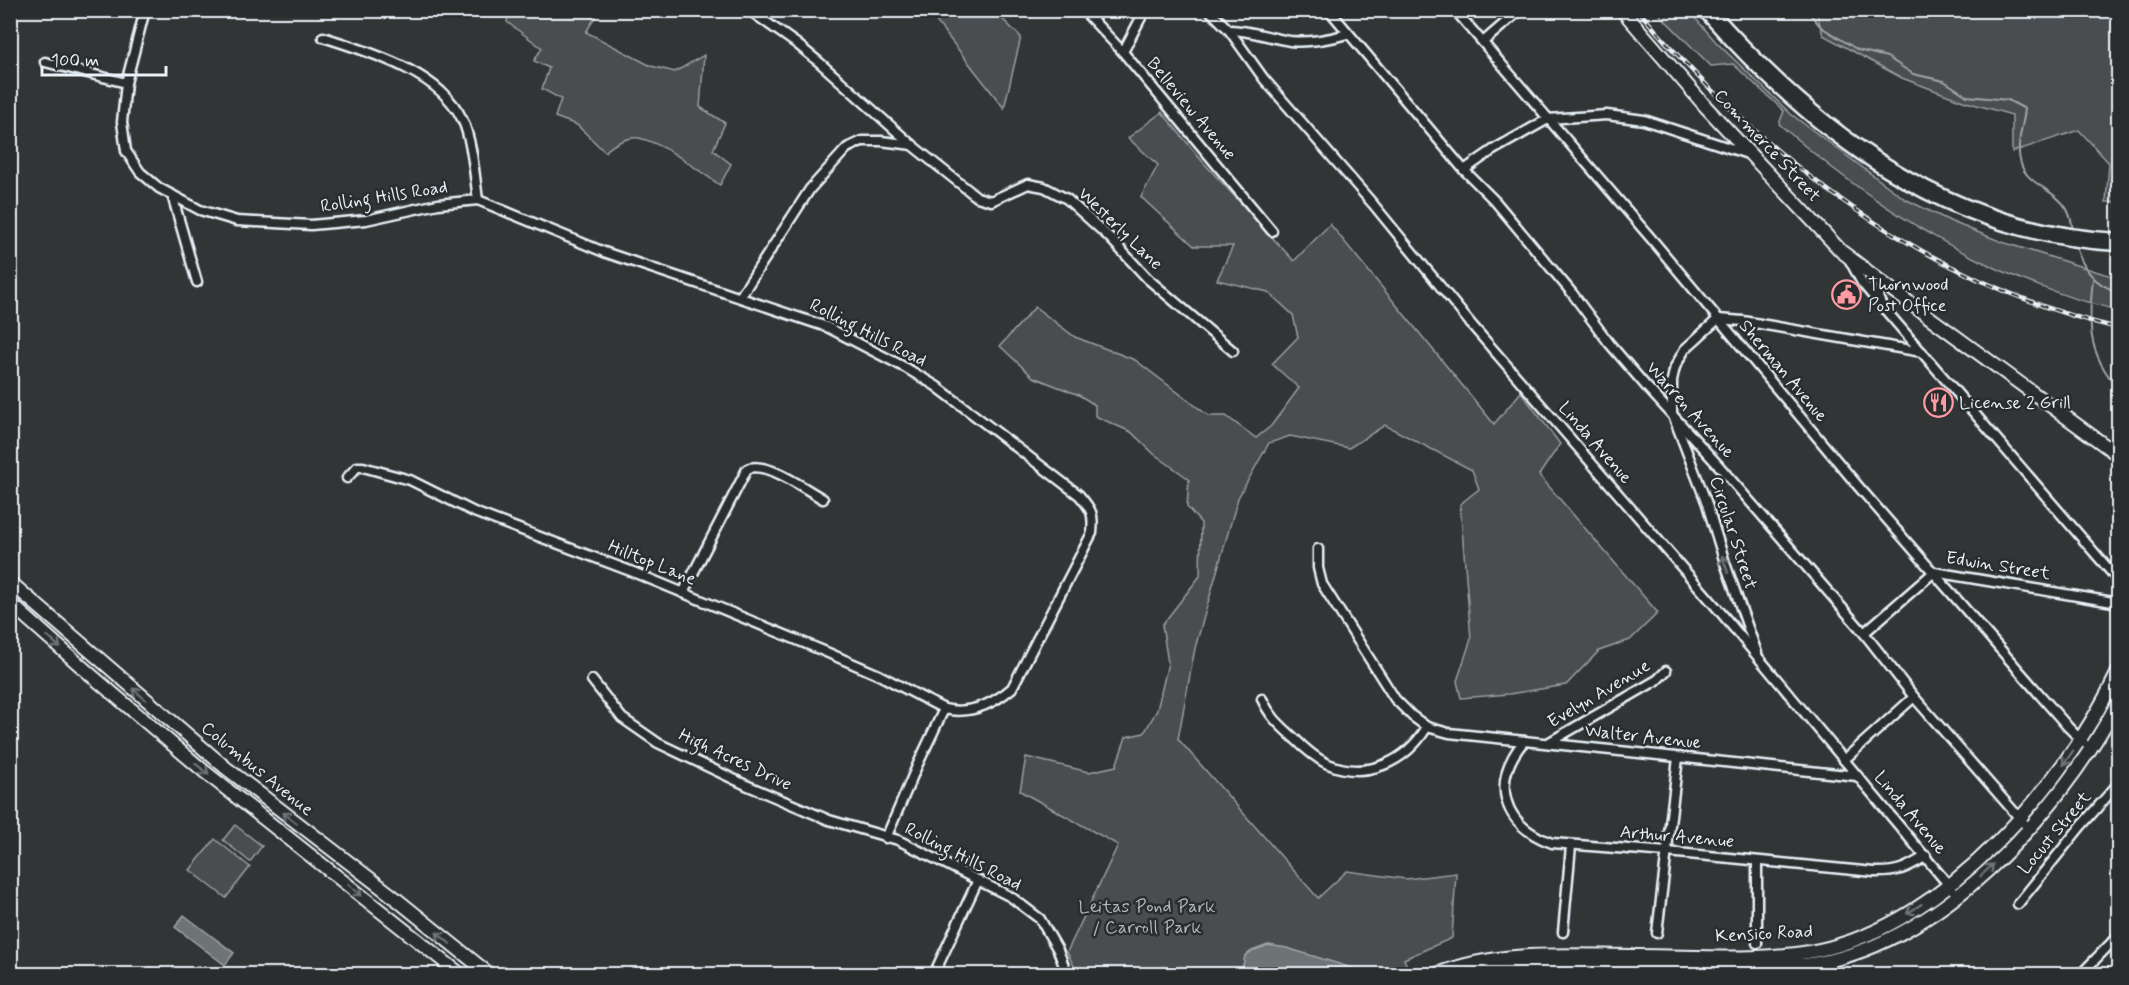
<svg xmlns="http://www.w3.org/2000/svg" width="2129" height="985" font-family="Mynerve,sans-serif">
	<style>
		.green { fill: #494d4f; stroke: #989fa4; stroke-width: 1.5 }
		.water { fill: #6e7376; stroke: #9fa5aa; stroke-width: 1.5 }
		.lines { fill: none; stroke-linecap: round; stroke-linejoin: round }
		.stream { stroke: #9fa5aa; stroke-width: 2 }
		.street-casing { stroke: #e8f1f8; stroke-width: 13 }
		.secondary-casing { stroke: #e8f1f8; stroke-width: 16 }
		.highway-casing { stroke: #e8f1f8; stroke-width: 21 }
		.street { stroke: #2a2d2e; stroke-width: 8 }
		.secondary { stroke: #2a2d2e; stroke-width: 12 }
		.highway { stroke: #2a2d2e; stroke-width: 16 }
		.rail-casing { stroke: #e8f1f8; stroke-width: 4.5 }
		.rail { stroke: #2a2d2e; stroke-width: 2; stroke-dasharray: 7; stroke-linecap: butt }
		.oneway { stroke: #6c7275 }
		.labels { text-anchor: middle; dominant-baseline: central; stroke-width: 5; stroke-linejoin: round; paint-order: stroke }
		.street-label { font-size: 18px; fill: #e8f1f8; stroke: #2a2d2e }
		.poi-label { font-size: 18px; fill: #e8f1f8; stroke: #2a2d2e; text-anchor: start }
		.park-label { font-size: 18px; fill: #b0b8bd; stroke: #2a2d2e }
	</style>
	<rect width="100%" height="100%" fill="#323536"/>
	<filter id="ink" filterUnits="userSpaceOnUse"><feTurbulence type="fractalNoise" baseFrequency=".0167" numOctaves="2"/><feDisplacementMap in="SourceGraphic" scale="12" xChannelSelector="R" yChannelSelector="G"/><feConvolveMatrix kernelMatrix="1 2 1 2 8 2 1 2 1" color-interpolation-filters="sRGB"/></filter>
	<g filter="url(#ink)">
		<g class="green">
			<path d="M509,11H599L586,32L651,66L675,72L704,55L700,107L725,123L713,150L731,164L720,185C697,170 666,144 639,138C628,136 613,144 605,152L577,125L555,117L561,99L542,89L549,68L534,61L542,48L507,22Z"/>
			<polygon points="928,11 994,11 1021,37 1004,108"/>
			<path d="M1656,11H1689L1717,43L1792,115L1905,199L1952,222L2002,242L2118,278V310C1991,281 1876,209 1779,124L1784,111L1733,64L1711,66Z"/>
			<polygon points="1816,11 2118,11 2118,202 2106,202 2109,163 2079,130 2012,152 2012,115 1963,101 1902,78 1823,35"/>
			<polygon points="1162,112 1202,161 1294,261 1330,224 1494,424 1521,392 1560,444 1539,475 1658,613 1630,640 1599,651 1566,685 1509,694 1461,698 1457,681 1471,639 1460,504 1479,489 1472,470 1385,425 1349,448 1290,436 1269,443 1238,498 1195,648 1178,739 1318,898 1347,871 1406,879 1456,873 1452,938 1404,959 1410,974 1078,974 1067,952 1118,845 1020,791 1026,757 1089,772 1116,766 1126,737 1144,733 1157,710 1168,663 1162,625 1200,576 1201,523 1187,507 1189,479 1154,454 1131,432 1095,416 1095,405 1079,395 1033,377 1000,346 1035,307 1075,337 1135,360 1209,416 1226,416 1256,438 1271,426 1299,388 1272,364 1298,337 1293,315 1268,292 1217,280 1233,246 1194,246 1141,197 1158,165 1128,138"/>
			<polygon points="235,825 262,846 250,862 223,840"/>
			<polygon points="215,839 250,867 226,898 190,870"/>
		</g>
		<g class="water">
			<polygon points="184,915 234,953 225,965 175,927"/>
			<polygon points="1268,945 1287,948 1355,969 1352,974 1241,974 1245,956 1252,951"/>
		</g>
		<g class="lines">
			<g class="stream">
				<path d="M1807,10L1821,27L1858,50L1887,57L1913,74L1944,81L1967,96L2008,100L2025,109C2023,128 2015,145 2021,164C2027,184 2053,189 2064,205C2070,212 2072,222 2073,231"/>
				<path d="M2075,243C2080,264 2095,287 2118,291"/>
				<path d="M2093,279C2088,323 2087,353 2118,388"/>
			</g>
			<defs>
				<g id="street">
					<path d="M145,10L126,83L122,122L126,151L140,172L159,188L200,210L237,221L311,225L366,220L438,204L478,200L604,252L827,327L906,368L936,386L1079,495C1092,510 1094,514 1092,533L1012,688C993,704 970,715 944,709L879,675L826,652L633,572L474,512L410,480L363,467H357L347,478"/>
					<polyline points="749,10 797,44 819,62 913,146 977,197 991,201 1028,184 1044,187 1067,199 1109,237 1148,279 1233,351"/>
					<polyline points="1083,10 1123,52 1272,231"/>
					<polyline points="1209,10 1229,30 1264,79 1373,204 1471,324 1717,608 1957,895"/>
					<polyline points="1329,10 1464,170 1495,201 1572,293 1609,343 1645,385 1720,467 1864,633 1914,697 2029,829"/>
					<polyline points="1455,10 1655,243 1858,486 2068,727 2084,743"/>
					<path d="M1229,30C1251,30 1269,38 1290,41C1307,43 1331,39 1347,34"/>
					<path d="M323,37C369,52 440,72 462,119C472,139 475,178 478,200"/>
					<polyline points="1483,42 1520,10"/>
					<polyline points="1123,52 1145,10"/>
					<polyline points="45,62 126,83"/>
					<polyline points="1464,170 1493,150 1548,119 1607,115 1644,120 1751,155"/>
					<polyline points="172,195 197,282"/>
					<polyline points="1849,259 1862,283 1878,302"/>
					<polyline points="1882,283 1878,297 1882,306 2118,580"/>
					<polyline points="740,297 810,189 847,148 862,141 881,141 913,145"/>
					<polyline points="1318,549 1318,568 1322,584 1395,699 1412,716 1427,727 1449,733 1857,776"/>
					<path d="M683,593L747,469C766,460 805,489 823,499"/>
					<polyline points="1864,633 1934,572 2113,602"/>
					<polyline points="1757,653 1725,563 1707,504 1672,413 1672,380 1675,367 1685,349 1718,319 1743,321 1922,352"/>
					<polyline points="592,680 622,718 658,743 746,785 829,820 898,840 1011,897 1040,919 1058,950 1067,974"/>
					<path d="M1262,699C1270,717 1280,725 1294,738C1304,748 1315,758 1328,764C1367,780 1406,762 1427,727"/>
					<path d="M1524,741C1490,782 1502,825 1552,843L1667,852L1874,872C1897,873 1907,868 1926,856"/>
					<polyline points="1548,743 1657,680 1666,671"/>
					<polyline points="1844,760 1914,697"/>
					<polyline points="886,838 917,766 944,709"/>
					<polyline points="2018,904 2081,826 2118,784"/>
					<polyline points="1563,932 1571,846"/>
					<polyline points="1657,933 1678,758"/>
					<polyline points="1757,943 1757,861"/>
					<polyline points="934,974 978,880"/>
					<polyline points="2081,974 2118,936"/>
				</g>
				<g id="secondary">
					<polyline points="1622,10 1706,107 1841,251 1892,290 2118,455"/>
					<polyline points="10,582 226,768 390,894 489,974"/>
					<polyline points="10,603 91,675 205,772 460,974"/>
					<path d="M1437,974C1501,949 1571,956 1638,956C1697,956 1762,962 1819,950C1946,924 2065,784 2118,672"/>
					<path d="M1473,974L1507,968L1536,966L1804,965C1936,950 2059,814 2118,702"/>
				</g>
				<path id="highway" d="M1707,10C1817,135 1947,233 2118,242"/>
			</defs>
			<use href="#street" class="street-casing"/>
			<use href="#secondary" class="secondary-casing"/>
			<use href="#highway" class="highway-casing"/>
			<use href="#street" class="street"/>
			<use href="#secondary" class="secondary"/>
			<use href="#highway" class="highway"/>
			<defs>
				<path id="rail" d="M1638,10C1763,159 1927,283 2118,328"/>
			</defs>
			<use href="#rail" class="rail-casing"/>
			<use href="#rail" class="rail"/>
		</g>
		<defs><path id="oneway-shaft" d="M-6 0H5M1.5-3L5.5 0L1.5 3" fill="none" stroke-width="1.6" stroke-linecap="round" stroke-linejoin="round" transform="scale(1.5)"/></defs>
		<g class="oneway">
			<use href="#oneway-shaft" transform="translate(1725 564) rotate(-109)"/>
			<use href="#oneway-shaft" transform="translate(54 642) rotate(42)"/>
			<use href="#oneway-shaft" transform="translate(139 694) rotate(-139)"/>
			<use href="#oneway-shaft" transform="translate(2068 758) rotate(125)"/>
			<use href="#oneway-shaft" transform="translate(202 769) rotate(40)"/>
			<use href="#oneway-shaft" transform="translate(290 818) rotate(-142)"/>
			<use href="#oneway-shaft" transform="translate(1987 870) rotate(-42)"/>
			<use href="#oneway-shaft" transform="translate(355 890) rotate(40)"/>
			<use href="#oneway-shaft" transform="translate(1914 909) rotate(146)"/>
			<use href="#oneway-shaft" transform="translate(443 938) rotate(-141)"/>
		</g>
	</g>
	<defs>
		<symbol id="civic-ring" viewBox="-11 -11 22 22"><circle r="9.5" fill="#2a2d2e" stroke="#ff9aa2" stroke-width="1.5"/><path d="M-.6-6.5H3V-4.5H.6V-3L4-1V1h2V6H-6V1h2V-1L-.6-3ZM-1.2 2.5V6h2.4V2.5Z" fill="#ff9aa2"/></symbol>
		<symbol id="restaurant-ring" viewBox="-11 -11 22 22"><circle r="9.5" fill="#2a2d2e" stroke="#ff9aa2" stroke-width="1.5"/><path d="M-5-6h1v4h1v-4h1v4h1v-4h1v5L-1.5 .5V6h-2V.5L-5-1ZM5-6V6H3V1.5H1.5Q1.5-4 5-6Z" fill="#ff9aa2"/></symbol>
	</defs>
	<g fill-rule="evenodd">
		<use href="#civic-ring" x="1830" y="278" width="33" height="33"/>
		<use href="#restaurant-ring" x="1922" y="386" width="33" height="33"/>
	</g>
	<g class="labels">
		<g class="street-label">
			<text transform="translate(1191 109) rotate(50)">Belleview Avenue</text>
			<text transform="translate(1767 146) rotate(47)">Commerce Street</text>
			<text transform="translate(384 197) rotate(-9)">Rolling Hills Road</text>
			<text transform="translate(1120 229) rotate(44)">Westerly Lane</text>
			<text transform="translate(868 333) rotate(27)">Rolling Hills Road</text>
			<text transform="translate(1783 371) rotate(50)">Sherman Avenue</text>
			<text transform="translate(1690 410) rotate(48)">Warren Avenue</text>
			<text transform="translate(1595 443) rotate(49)">Linda Avenue</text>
			<text transform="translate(1733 533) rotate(72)">Circular Street</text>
			<text transform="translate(652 563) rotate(22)">Hilltop Lane</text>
			<text transform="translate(1998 566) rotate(9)">Edwin Street</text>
			<text transform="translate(1599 694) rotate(-31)">Evelyn Avenue</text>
			<text transform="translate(1643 737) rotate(6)">Walter Avenue</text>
			<text transform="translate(735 760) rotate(25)">High Acres Drive</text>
			<text transform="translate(257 769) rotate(39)">Columbus Avenue</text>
			<text transform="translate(1910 813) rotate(50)">Linda Avenue</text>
			<text transform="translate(2055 833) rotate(-50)">Locust Street</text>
			<text transform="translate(1677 837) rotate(5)">Arthur Avenue</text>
			<text transform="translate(963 857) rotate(27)">Rolling Hills Road</text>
			<text transform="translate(1764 934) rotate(-3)">Kensico Road</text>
		</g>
		<g class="poi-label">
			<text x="1868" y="285">Thornwood<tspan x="1868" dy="21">Post Office</tspan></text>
			<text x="1959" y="403">License 2 Grill</text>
		</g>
		<g class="park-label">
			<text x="1147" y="907">Leitas Pond Park<tspan x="1147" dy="21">/ Carroll Park</tspan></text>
		</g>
	</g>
	<rect width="2129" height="985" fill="none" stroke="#2a2d2e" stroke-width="36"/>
	<rect x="18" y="18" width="2093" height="949" fill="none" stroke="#e8f1f8" stroke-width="2" filter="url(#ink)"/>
	<path d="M42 66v9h124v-9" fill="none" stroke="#e8f1f8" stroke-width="3"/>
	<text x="51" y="66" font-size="18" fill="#e8f1f8" stroke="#2a2d2e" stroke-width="4.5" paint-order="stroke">100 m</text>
</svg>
